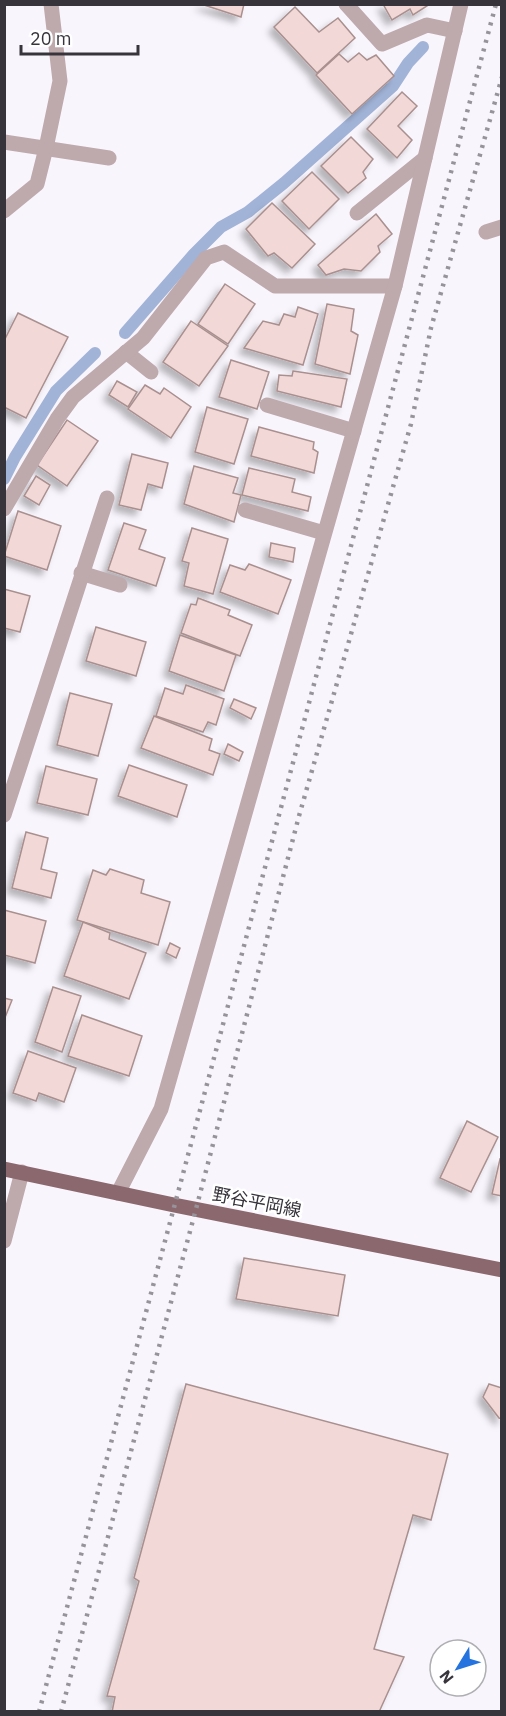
<svg xmlns="http://www.w3.org/2000/svg" width="506" height="1716" font-family="'IBM Plex Sans','Noto Sans JP',sans-serif">
	<style>
		.lines { fill: none; stroke-linecap: round; stroke-linejoin: round }
		.stream { stroke: #a1b3d7; stroke-width: 12 }
		.building { fill: #f2d8d7; stroke: #a9908f; stroke-width: 1.5; filter: url(#shadow) }
		.minor { stroke: #bea9ac; stroke-width: 15 }
		.major { stroke: #8b686e; stroke-width: 15 }
		.rail { stroke: #97939b; stroke-width: 4.5; stroke-dasharray: 3 6; stroke-linecap: butt }
		.labels { text-anchor: middle; dominant-baseline: central; stroke-width: 5; stroke-linejoin: round; paint-order: stroke }
		.street-label { font-size: 18px; fill: #38343c; stroke: #fff }
	</style>
	<defs>
		<filter id="shadow"><feDropShadow dx="-5.5" dy="5.5" stdDeviation="3" flood-color="#0004"/></filter>
	</defs>
	<rect width="100%" height="100%" fill="#f9f5fd"/>
	<g class="lines">
		<g class="stream">
			<polyline points="125,333 194,254 221,227 248,212 284,183 393,86 408,63 423,47"/>
			<polyline points="4,479 15,457 56,391 95,353"/>
		</g>
	</g>
	<g class="building">
		<polygon points="201,4 244,4 241,17"/>
		<polygon points="383,4 430,4 413,15 410,9 392,20"/>
		<polygon points="295,7 319,32 338,18 355,38 317,73 274,27"/>
		<polygon points="359,53 367,60 376,55 394,76 352,114 316,75 339,54 348,62"/>
		<polygon points="402,92 417,106 398,126 412,140 397,158 367,129"/>
		<polygon points="351,137 373,159 363,172 366,178 348,193 321,166"/>
		<polygon points="312,172 339,199 309,229 282,201"/>
		<polygon points="272,203 315,244 292,268 274,253 268,256 246,229"/>
		<polygon points="376,214 392,234 378,246 380,252 361,271 344,269 326,275 318,265"/>
		<polygon points="225,284 255,304 228,344 198,324"/>
		<polygon points="327,304 354,309 351,331 358,335 350,374 315,364"/>
		<polygon points="298,307 318,314 303,365 244,348 263,321 279,325 284,314 295,317"/>
		<polygon points="18,313 68,337 26,418 4,407 4,341"/>
		<polygon points="191,321 228,346 199,386 163,362"/>
		<polygon points="231,360 269,372 257,409 219,397"/>
		<polygon points="293,371 347,379 341,407 277,391 279,375 292,376"/>
		<polygon points="117,381 137,392 128,407 109,395"/>
		<polygon points="145,385 160,394 164,388 191,407 171,438 128,409"/>
		<polygon points="207,407 248,419 234,464 195,452"/>
		<polygon points="67,420 98,441 67,486 37,465"/>
		<polygon points="259,427 314,442 313,449 318,452 314,473 251,456"/>
		<polygon points="132,454 168,463 162,488 148,484 141,510 119,505"/>
		<polygon points="194,466 238,478 233,493 241,495 234,522 184,504"/>
		<polygon points="249,468 295,479 292,492 311,497 308,511 242,495"/>
		<polygon points="36,476 50,485 39,505 24,496"/>
		<polygon points="18,511 61,526 47,570 4,556"/>
		<polygon points="124,523 146,530 139,549 165,558 156,586 108,570"/>
		<polygon points="192,528 228,539 213,594 184,586 189,563 182,561"/>
		<polygon points="271,543 295,548 293,562 269,557"/>
		<polygon points="249,564 291,580 278,614 220,592 230,565 245,570"/>
		<polygon points="4,589 30,596 20,632 4,628"/>
		<polygon points="198,598 230,610 228,615 252,625 240,656 181,633 191,604 196,605"/>
		<polygon points="96,627 146,642 136,676 86,661"/>
		<polygon points="180,635 236,655 224,691 169,671"/>
		<polygon points="186,685 224,699 216,725 208,722 203,732 156,716 165,688 183,694"/>
		<polygon points="70,693 112,704 98,756 57,745"/>
		<polygon points="234,699 256,708 251,719 230,708"/>
		<polygon points="154,716 212,739 209,750 220,754 213,775 141,748"/>
		<polygon points="228,744 243,752 239,761 224,754"/>
		<polygon points="129,765 187,785 177,817 118,796"/>
		<polygon points="46,766 97,779 88,815 37,803"/>
		<polygon points="26,832 48,838 41,869 57,873 51,898 12,888"/>
		<polygon points="110,869 144,880 141,893 170,902 158,945 77,920 93,870 106,875"/>
		<polygon points="4,910 46,921 35,963 4,955"/>
		<polygon points="83,922 110,933 109,939 146,953 129,999 64,976"/>
		<polygon points="170,943 180,948 176,958 166,953"/>
		<polygon points="53,987 81,996 62,1052 35,1042"/>
		<polygon points="4,998 12,1000 4,1020"/>
		<polygon points="82,1015 142,1036 129,1076 68,1056"/>
		<polygon points="28,1051 76,1068 64,1102 39,1093 36,1101 13,1093"/>
		<polygon points="467,1121 498,1137 471,1192 440,1178"/>
		<polygon points="500,1159 502,1160 502,1196 492,1194"/>
		<polygon points="244,1258 345,1275 338,1316 236,1299"/>
		<polygon points="186,1384 448,1454 431,1520 413,1515 374,1649 404,1657 379,1712 112,1712 115,1697 107,1696 139,1581 134,1578"/>
		<polygon points="489,1384 502,1388 502,1419 499,1418 483,1397"/>
	</g>
	<g class="lines">
		<g class="minor">
			<polyline points="346,4 382,44 427,25 455,31"/>
			<polyline points="4,142 109,158"/>
			<polyline points="4,211 37,184 46,148 60,81 51,4"/>
			<polyline points="357,213 425,158"/>
			<polyline points="486,232 502,227"/>
			<polyline points="126,352 151,372"/>
			<polyline points="267,405 354,431"/>
			<polyline points="4,509 57,419 73,397 143,338 206,258 224,252 275,286 395,286"/>
			<polyline points="245,510 324,533"/>
			<polyline points="81,573 120,585"/>
			<polyline points="4,815 107,498"/>
			<polyline points="118,1193 161,1109 395,286 461,4"/>
			<polyline points="4,1241 22,1172"/>
		</g>
		<polyline class="major" points="4,1169 174,1205 502,1270"/>
		<g class="rail">
			<polyline points="39,1712 496,4"/>
			<polyline points="61,1712 196,1209 299,816 411,424 431,328 502,77"/>
		</g>
	</g>
	<g class="labels">
		<g class="street-label">
			<text transform="translate(257 1202) rotate(11)">野谷平岡線</text>
		</g>
	</g>
	<rect width="506" height="1716" fill="none" stroke="#38343c" stroke-width="12"/>
	<g transform="translate(458 1668) rotate(232)"><circle r="28" fill="#ffffff" stroke="#afaeb1" stroke-width="1.5"/>
	<path d="M0-4.5L10 22L0 15L-10 22Z" fill="#2473de"/>
	<text y="-9" font-size="16" font-weight="bold" text-anchor="middle" fill="#38343c">N</text>
	</g>
	<path d="M21 45v9h117v-9" fill="none" stroke="#38343c" stroke-width="3"/>
	<text x="30" y="45" font-size="18" fill="#38343c" stroke="#ffffff" stroke-width="4.5" paint-order="stroke">20 m</text>
</svg>
